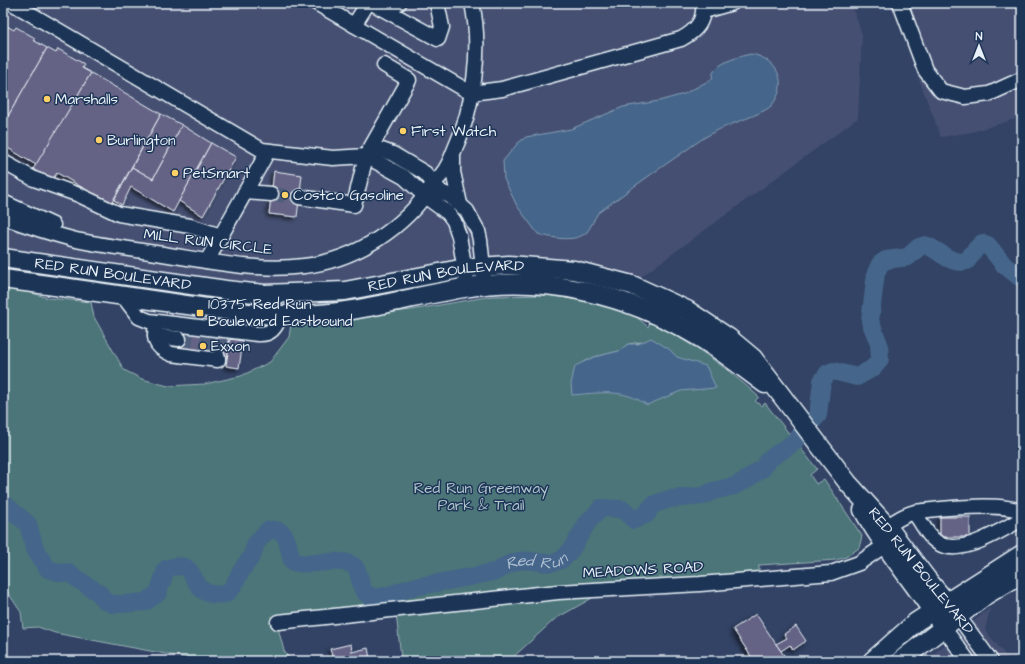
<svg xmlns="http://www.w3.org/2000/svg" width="1025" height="664" font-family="'Architects Daughter',sans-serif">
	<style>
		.built { fill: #455072 }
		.green { fill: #4c7478; stroke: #9ab2b8; fill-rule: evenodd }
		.water { fill: #44668a; stroke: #869eb6 }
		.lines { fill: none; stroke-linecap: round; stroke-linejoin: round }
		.river { stroke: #44668a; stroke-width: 18 }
		.building { fill: #656485; stroke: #e8f1f8; filter: url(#shadow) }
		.minor-tunnel { stroke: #4e5d7b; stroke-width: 14; stroke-dasharray: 14 7; stroke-linecap: butt }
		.minor-casing { stroke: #e8f1f8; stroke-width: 17 }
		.major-casing { stroke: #e8f1f8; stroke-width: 21 }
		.minor { stroke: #1d3557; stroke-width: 14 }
		.major { stroke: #1d3557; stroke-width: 18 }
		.poi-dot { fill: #ffd166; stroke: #1d3557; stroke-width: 1.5 }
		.labels { text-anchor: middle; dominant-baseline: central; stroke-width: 3; stroke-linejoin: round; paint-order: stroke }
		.poi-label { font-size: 15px; fill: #e8f1f8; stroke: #1d3557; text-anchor: start }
		.street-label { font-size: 15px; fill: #e8f1f8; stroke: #1d3557 }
		.park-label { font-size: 15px; fill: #b1c5cb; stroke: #1d3557 }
		.water-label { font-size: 16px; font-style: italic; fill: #afc0d2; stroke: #1d3557 }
	</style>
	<defs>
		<filter id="shadow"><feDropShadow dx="-2.5" dy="2.5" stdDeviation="2" flood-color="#0009"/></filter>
	</defs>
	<rect width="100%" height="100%" fill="#334365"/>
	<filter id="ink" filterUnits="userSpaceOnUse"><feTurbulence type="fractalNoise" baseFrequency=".025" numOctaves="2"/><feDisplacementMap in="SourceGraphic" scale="8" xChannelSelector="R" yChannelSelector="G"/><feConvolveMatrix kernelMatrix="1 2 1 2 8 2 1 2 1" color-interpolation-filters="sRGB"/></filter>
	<g filter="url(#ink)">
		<g class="built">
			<polygon points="3,3 851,3 862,34 858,118 634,282 576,266 359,285 280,290 3,253"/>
			<polygon points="890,3 1022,3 1022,117 972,132 941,137"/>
			<polygon points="990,608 985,630 1010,661 925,661"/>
		</g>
		<path class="green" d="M3,288L26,291L48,298L91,302L94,317L124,370L142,379L168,386L205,384L241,376L270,362L289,337L291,324L327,321L411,310L492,296L547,295L592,302L631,312L648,327L650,322C691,342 725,366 759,397L755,401L762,406L765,403L817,469L810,475L816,484L824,479L862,536L859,548L846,557L836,560L759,565V576L601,593L555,619L511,659C501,655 495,658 484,658C477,659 470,656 462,656C439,655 425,664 401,657L396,613L278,628L284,651L291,661H189L187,658L55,633L38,627L23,628L21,612L6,590H3ZM641,342L574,371L594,357L619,351L628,344Z"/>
		<g class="water">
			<path d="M751,54C778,59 790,84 771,106C763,114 729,124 716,131C700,139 687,150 672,160C647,177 622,195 598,213C594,219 591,227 587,232C576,243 551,238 538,234L517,206L504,179L503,161L518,143L526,137L571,129L623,107L659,101L684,94L712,79C712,76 713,72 715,70C722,61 741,56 751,54Z"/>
			<path d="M651,338L669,349L677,357L706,366L716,388L681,391L647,405C623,388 599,393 572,395L571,384L575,366L594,357L619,351L628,344H638Z"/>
		</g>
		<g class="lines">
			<path class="river" id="s1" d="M3,503L28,524L35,549L48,569L62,573L67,572L100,594L104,600L112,604H121L145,602L151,598L158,593L166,569C196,558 189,581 204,591C210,595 218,595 226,594L232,588L243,568L252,556L256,543L268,530C291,528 286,546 293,562C311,567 332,558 348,563C365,568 355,589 370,596C383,601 401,589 414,587C443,582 471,577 498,571C525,549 541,570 561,560C571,554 581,532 588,522C592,517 597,513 601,508L622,509L634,520L647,514L650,508L655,504L669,499L703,496L713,491L734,486L744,481L763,468L768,460L793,443L818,415L822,381L828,373L833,371L857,377L873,368L880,359L879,344L870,321L876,273L880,264L886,260L908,257L919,247L925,245C941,250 948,265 967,261L975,250L982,243L988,245L1004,265L1022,279"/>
		</g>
		<g class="building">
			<polygon points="3,24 14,30 16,27 35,38 33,40 47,48 3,125"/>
			<polygon points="47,48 56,53 58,49 84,64 82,68 91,73 36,165 6,147 3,150 3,125"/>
			<polygon points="91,73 161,114 111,204 57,173 50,182 32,171"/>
			<polygon points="161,114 182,125 153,179 132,167"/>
			<polygon points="182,125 211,143 173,212 131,187 122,205 114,200 132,167 153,179"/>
			<polygon points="211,143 236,157 203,216 179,201"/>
			<polygon points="274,171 302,175 297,217 269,214"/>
			<polygon points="180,329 211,332 210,338 229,340 227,358 177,352"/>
			<polygon points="230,339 243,341 239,368 226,366"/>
			<rect x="940" y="517" width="30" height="20"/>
			<polygon points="756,614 776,644 788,661 754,661 733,629"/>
			<polygon points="796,626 806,641 793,650 790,645 781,651 776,644 787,638 784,634"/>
			<polygon points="351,644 352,652 368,648 370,659 360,661 338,661 338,658 333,659 330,649"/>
		</g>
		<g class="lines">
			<g class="minor-tunnel">
				<polyline points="271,194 299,197"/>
				<polyline points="179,339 220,344 220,339"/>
			</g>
			<defs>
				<g id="minor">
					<polyline points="12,3 262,150 333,158 366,156 382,150 393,154 425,173 441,192 450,196 467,211 478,231 480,240 485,286"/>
					<path d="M316,3L471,93L502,89L681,39C696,31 705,21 703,3"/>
					<polyline points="372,3 438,39 442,27 437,3"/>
					<polyline points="900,3 925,70 941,91 965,97 989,94 1022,79"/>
					<polyline points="383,9 399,3"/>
					<polyline points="704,11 732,3"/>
					<polyline points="354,25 368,3"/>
					<polyline points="366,156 404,177 426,197 448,213 454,221 459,236 468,287"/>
					<polyline points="453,157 453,172 460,204"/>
					<polyline points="3,162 34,179 79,195 119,214 190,226 221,236"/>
					<polyline points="245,192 271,194"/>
					<polyline points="299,197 354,205 366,156 409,80 384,65"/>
					<polyline points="3,202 53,225"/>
					<path d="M3,217C25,225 49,233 72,239C102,246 133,249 163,254C209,261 257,272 304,266C356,260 405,228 433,184C435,181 439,178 442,174C447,168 451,159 454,151C474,107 482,50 472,3"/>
					<polyline points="207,261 268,151"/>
					<path d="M123,296L139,317L149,321L258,334C271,335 277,327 280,314"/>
					<path d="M156,322C154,339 153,346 171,354L218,360V357"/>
					<polyline points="155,336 179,339"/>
					<path d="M914,513C921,521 926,533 934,540C956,561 1001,530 1022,519"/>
					<path d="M880,532C890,524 902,515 915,512C934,509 1009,501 1022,513"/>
					<polyline points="958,616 991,661"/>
					<polyline points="278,622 558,592 700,584 831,573 859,563 884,546"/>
					<polyline points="943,627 968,661"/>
				</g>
				<g id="major">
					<path id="s2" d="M3,258L226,290L264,294L345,291L465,268L509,265L574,270L632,285L687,310L729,338L753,358L848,483L887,526L927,579L958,616"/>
					<path d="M3,279C57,286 111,294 165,302C209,308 254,316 299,315C355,314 409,297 464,288C544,274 629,295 697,336C721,350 743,368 765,384"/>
					<path d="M863,510C886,552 918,587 943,627"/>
					<polyline points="872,661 916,622 1022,554"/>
					<polyline points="900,661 986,595 1022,574"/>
				</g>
			</defs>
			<use href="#minor" class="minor-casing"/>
			<use href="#major" class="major-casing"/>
			<use href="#minor" class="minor"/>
			<use href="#major" class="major"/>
		</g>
	</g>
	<g class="poi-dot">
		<circle cx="47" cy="99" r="4"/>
		<circle cx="403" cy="131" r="4"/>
		<circle cx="99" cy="140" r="4"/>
		<circle cx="175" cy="173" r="4"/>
		<circle cx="285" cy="195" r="4"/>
		<rect x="196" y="309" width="8" height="8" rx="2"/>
		<circle cx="203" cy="346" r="4"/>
	</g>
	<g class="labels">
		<g class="poi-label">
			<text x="55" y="99">Marshalls</text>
			<text x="411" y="131">First Watch</text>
			<text x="107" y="140">Burlington</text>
			<text x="183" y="173">PetSmart</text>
			<text x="293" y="195">Costco Gasoline</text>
			<text x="208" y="304">10375 Red Run<tspan x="208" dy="17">Boulevard Eastbound</tspan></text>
			<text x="211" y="346">Exxon</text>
		</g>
		<g class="street-label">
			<text transform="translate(208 242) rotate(7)">MILL RUN CIRCLE</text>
			<text stroke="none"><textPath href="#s2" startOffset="111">RED RUN BOULEVARD</textPath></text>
			<text stroke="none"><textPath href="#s2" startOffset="447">RED RUN BOULEVARD</textPath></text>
			<text transform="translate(643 570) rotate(-3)">MEADOWS ROAD</text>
			<text transform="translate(921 571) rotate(51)">RED RUN BOULEVARD</text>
		</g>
		<g class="park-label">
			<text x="481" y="488">Red Run Greenway<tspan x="481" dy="17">Park &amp; Trail</tspan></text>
		</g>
		<g class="water-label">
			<text stroke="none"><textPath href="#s1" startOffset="698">Red Run</textPath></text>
		</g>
	</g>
	<rect width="1025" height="664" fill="none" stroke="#1d3557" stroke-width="16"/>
	<rect x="8" y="8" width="1009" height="648" fill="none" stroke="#e8f1f8" stroke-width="1.5" filter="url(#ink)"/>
	<g transform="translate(979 46)" stroke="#1d3557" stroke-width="3" paint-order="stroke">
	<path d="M0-3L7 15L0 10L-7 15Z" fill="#e8f1f8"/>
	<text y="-6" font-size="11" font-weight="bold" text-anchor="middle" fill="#e8f1f8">N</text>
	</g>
</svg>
